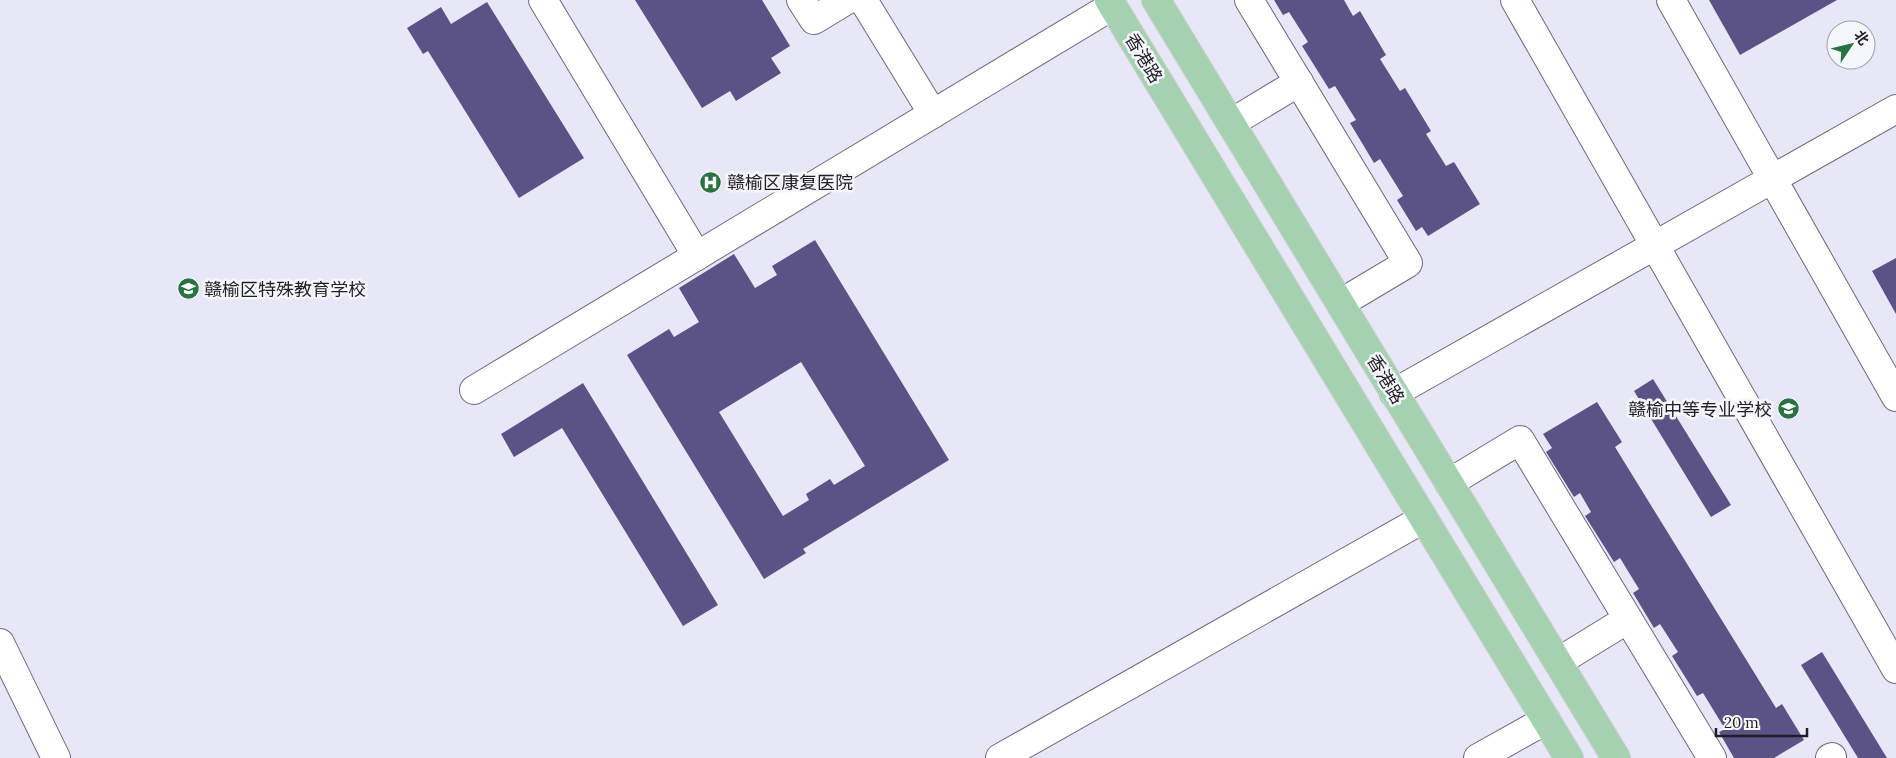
<svg xmlns="http://www.w3.org/2000/svg" width="1896" height="758" font-family="Lora,'Noto Sans SC',serif">
	<style>
		.building { fill: #5b5385; fill-rule: evenodd }
		.lines { fill: none; stroke-linecap: round; stroke-linejoin: round }
		.minor-casing { stroke: #6b6a79; stroke-width: 30 }
		.major-casing { stroke: #cececf; stroke-width: 30 }
		.minor { stroke: #fff; stroke-width: 28 }
		.major { stroke: #a4d2b0; stroke-width: 28 }
		.labels { text-anchor: middle; dominant-baseline: central; stroke-width: 5; stroke-linejoin: round; paint-order: stroke }
		.street-label { font-size: 18px; fill: #1e1e24; stroke: #f6f6fd }
		.poi-label { font-size: 18px; fill: #1e1e24; stroke: #f6f6fd; text-anchor: start }
	</style>
	<rect width="100%" height="100%" fill="#e8e7f8"/>
	<g class="building">
		<polygon points="635,0 762,0 790,46 771,58 781,73 736,101 730,91 702,108"/>
		<polygon points="1274,0 1344,0 1353,16 1360,11 1386,55 1380,59 1400,91 1405,88 1431,131 1426,134 1446,166 1454,162 1480,204 1428,236 1422,227 1416,231 1397,200 1403,196 1380,159 1374,163 1350,123 1356,120 1335,86 1329,89 1302,46 1308,42 1289,12 1283,15"/>
		<polygon points="1709,0 1837,0 1740,55"/>
		<polygon points="487,2 584,158 519,198 428,51 423,54 407,28 441,7 451,24"/>
		<path d="M815,240L949,460L803,549L806,553L764,579L627,355L669,329L674,337L699,322L679,288L734,254L755,288L777,275L772,266ZM801,362L865,466L834,485L830,479L806,494L809,500L783,516L719,412Z"/>
		<polygon points="1896,258 1896,314 1872,271"/>
		<polygon points="1653,379 1731,505 1711,517 1634,391"/>
		<polygon points="583,383 718,605 683,626 562,428 514,457 501,434"/>
		<polygon points="1597,402 1622,442 1615,447 1776,708 1782,704 1804,740 1774,758 1734,758 1719,732 1725,729 1703,693 1697,696 1672,656 1678,652 1660,624 1654,628 1633,593 1639,589 1620,558 1614,562 1585,516 1591,512 1580,493 1574,497 1546,452 1552,448 1543,434"/>
		<polygon points="1822,652 1887,758 1858,758 1801,665"/>
	</g>
	<g class="lines">
		<defs>
			<g id="minor">
				<polyline points="543,0 697,256"/>
				<polyline points="801,0 814,20 847,0"/>
				<polyline points="863,0 933,114"/>
				<polyline points="1249,0 1408,263 1341,303"/>
				<polyline points="1515,0 1896,669"/>
				<polyline points="1671,0 1896,397"/>
				<polyline points="1231,123 1299,82"/>
				<polyline points="474,390 1112,6"/>
				<polyline points="1394,393 1896,109"/>
				<polyline points="1449,483 1520,440 1712,758"/>
				<polyline points="0,643 56,758"/>
				<polyline points="1558,662 1628,619"/>
				<polyline points="1000,758 1423,519"/>
				<polyline points="1478,758 1546,720"/>
				<polyline points="1830,758 1832,757"/>
			</g>
			<g id="major">
				<polyline points="1109,0 1569,758"/>
				<polyline points="1156,0 1616,758"/>
			</g>
		</defs>
		<use href="#minor" class="minor-casing"/>
		<use href="#major" class="major-casing"/>
		<use href="#minor" class="minor"/>
		<use href="#major" class="major"/>
	</g>
	<defs>
		<symbol id="hospital-disc" viewBox="-11 -11 22 22"><circle r="9.5" fill="#287341" stroke="#f6f6fd"/><path d="M-5-5h3v3.5h4V-5h3V5h-3V1.5h-4V5h-3Z" fill="#fff"/></symbol>
		<symbol id="school-disc" viewBox="-11 -11 22 22"><circle r="9.5" fill="#287341" stroke="#f6f6fd"/><path d="M0-5L7-2L0 1L-7-2ZM-4 1L0 2.5L4 1V4Q0 6-4 4Z" fill="#fff"/></symbol>
	</defs>
	<g fill-rule="evenodd">
		<use href="#hospital-disc" x="698" y="170" width="25" height="25"/>
		<use href="#school-disc" x="176" y="276" width="25" height="25"/>
		<use href="#school-disc" x="1776" y="396" width="25" height="25"/>
	</g>
	<g class="labels">
		<g class="street-label">
			<text transform="translate(1144 58) rotate(59)">香港路</text>
			<text transform="translate(1386 379) rotate(59)">香港路</text>
		</g>
		<g class="poi-label">
			<text x="727" y="182">赣榆区康复医院</text>
			<text x="204" y="289">赣榆区特殊教育学校</text>
			<text x="1772" y="409" text-anchor="end">赣榆中等专业学校</text>
		</g>
	</g>
	<g transform="translate(1851 45) rotate(55)"><circle r="24" fill="#f6f6fd" stroke="#a0a0a6"/>
	<path d="M0-4L9 19L0 12L-9 19Z" fill="#287341"/>
	<text y="-8" font-size="14" font-weight="bold" text-anchor="middle" fill="#1e1e24">北</text>
	</g>
	<path d="M1716 728v8h91v-8" fill="none" stroke="#1e1e24" stroke-width="2.5"/>
	<text x="1724" y="728" font-size="15" fill="#1e1e24" stroke="#f6f6fd" stroke-width="4" paint-order="stroke">20 m</text>
</svg>
